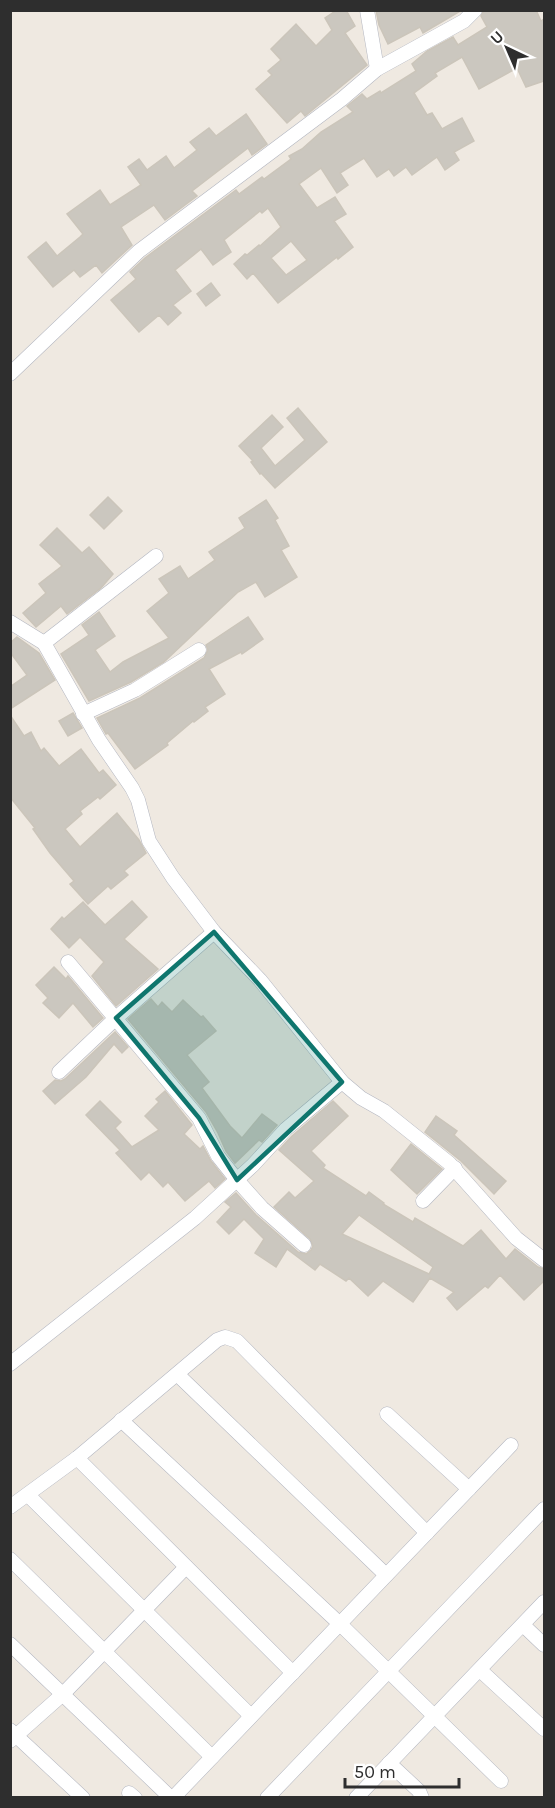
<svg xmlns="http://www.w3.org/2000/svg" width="555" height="1808" font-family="Karla,sans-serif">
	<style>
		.building { fill: #cbc7bf; stroke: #cbc5ba; stroke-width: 1.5; fill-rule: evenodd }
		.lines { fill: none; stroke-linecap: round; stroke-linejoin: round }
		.street-casing { stroke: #b4b7c1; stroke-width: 15 }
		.street { stroke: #fff; stroke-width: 14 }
		.marked { fill: #0f766e; fill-opacity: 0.2; stroke: #0f766e; stroke-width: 4.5; stroke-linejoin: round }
	</style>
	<rect width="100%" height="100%" fill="#efe9e1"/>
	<g class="building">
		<polygon points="337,10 346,10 355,26 345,33 367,65 305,116 301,111 287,123 256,89 272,75 268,71 281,60 271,49 296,24 316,46 332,30 325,18"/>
		<polygon points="376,10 462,10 423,33 420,27 388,44 379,25"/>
		<path d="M484,10H536L541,21L544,19V81L526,87L517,68L479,89L462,57L435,73L437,76L414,93L427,115L432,113L442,129L462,118L474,141L454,152L459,160L445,170L437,157L412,175L406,167L394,176L389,169L377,177L364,158L340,173L348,185L337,193L321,168L299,184L317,208L335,197L346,214L334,221L353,247L338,259L337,257L278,303L253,273L247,279L234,264L245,254L247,255L259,245L260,246L281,227L268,208L262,213L260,211L224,240L231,252L213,265L201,249L175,270L191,291L173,305L181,313L168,325L159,315L139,332L111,300L136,279L130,272L145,258L236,190L239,194L262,177L264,179L291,159L289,156L302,149L321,132L353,112L347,106L362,94L367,99L380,91L381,93L416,71L412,64L427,51L453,37L458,45L487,27L481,16ZM291,241L307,260L286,275L271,258Z"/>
		<polygon points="246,114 267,144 252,155 248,148 192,191 197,196 165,220 154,205 121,227 132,245 102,273 96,265 80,277 74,270 53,287 28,257 46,242 57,256 80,237 83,234 67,214 100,190 110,205 141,185 128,167 139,159 147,170 166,156 174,168 197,150 190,142 209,128 216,136"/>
		<polygon points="211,283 220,295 206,306 197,294"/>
		<polygon points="298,408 327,442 275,488 261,473 260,474 251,462 253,461 239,446 272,415 283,427 261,448 275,466 305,440 287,418"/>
		<polygon points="108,497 122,511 104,529 90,515"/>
		<polygon points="266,500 278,518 275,520 289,546 281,550 297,577 265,597 256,582 238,592 164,662 131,682 89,701 61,654 89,635 82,625 99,612 115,636 95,650 110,672 123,662 169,638 147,611 169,593 159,579 180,566 188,579 215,560 209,552 245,528 239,518"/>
		<polygon points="57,528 82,553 89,547 113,574 101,588 67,614 61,606 36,627 23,613 46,593 39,584 62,566 40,545"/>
		<polygon points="248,617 263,639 242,654 241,652 209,669 225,694 205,707 208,711 194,722 193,721 167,743 168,745 135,769 108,733 106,734 97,718 140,698 204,658 208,650 206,645"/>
		<polygon points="17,637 39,653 55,680 10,709 10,687 27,675 10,652 10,643"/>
		<polygon points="73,713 82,728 68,736 59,721"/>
		<polygon points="10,715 24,736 31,732 41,751 44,748 59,766 81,749 99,773 103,770 116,785 100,799 98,797 80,811 82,814 65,829 80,847 117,813 139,840 146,853 124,871 128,875 111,889 108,886 88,904 70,884 74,881 50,853 33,829 35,828 10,797"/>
		<polygon points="132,901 147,917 124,939 158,969 116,1006 92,976 104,962 80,937 69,948 51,929 62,917 64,919 83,902 105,925"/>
		<polygon points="54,967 66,979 68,976 103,1018 93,1027 73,1003 59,1018 43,1003 48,998 36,985"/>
		<polygon points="151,999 158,1007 162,1002 172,1012 183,1000 201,1017 203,1016 216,1031 187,1055 209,1082 202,1088 230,1126 242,1138 262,1114 277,1125 262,1142 259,1140 235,1163 226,1151 218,1133 206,1112 128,1019"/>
		<polygon points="115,1032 128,1047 122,1053 114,1044 86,1077 55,1104 43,1091 55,1080 61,1081 65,1079"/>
		<polygon points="165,1091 192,1125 184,1134 200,1149 203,1146 211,1161 225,1179 215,1188 209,1181 185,1201 168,1182 163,1187 149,1172 141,1180 116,1153 120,1150 86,1115 100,1101 121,1122 115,1128 132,1147 159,1130 145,1116 159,1102 156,1099"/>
		<path d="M333,1101L348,1116L311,1151L325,1165L323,1168L366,1196L369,1192L384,1203L383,1204L413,1222L415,1218L463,1246L481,1230L506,1259L515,1249L538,1267L544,1269V1281L524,1300L500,1275L488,1288L485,1286L457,1310L447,1298L454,1292L430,1278L413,1302L383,1281L368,1296L349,1278L346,1281L320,1264L315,1270L287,1249L276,1267L255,1253L264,1239L244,1219L229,1234L217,1222L231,1207L225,1202L236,1193L256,1215L298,1252L306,1254L311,1250L313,1246L310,1239L274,1207L289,1192L295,1198L314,1181L279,1150L292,1136ZM359,1215L433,1267L429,1274L342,1234Z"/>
		<polygon points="436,1116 457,1131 454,1135 506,1181 494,1194 461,1161 425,1132"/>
		<polygon points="411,1144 442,1169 417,1194 391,1170"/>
	</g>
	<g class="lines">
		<defs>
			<g id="street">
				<polyline points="367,10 377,69"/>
				<polyline points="10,374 139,251 167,230 342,99 377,69 464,21 475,10"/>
				<polyline points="10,622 44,643 99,740 132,788 138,800 149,841 173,878 214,932 260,980 342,1082 361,1098 384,1111 449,1163 516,1238 544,1260"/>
				<polyline points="44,643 156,556"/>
				<polyline points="83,714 135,690 199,650"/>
				<polyline points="68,962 199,1118 218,1156 237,1180 262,1208 304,1245"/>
				<polyline points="59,1072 116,1018 214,932"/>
				<polyline points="423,1201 455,1168"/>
				<polyline points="10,1364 195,1218 253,1165 286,1129 342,1082"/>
				<polyline points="178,1375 386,1575"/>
				<polyline points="387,1414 469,1489"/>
				<polyline points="121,1420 340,1624 501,1781"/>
				<polyline points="77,1458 293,1673"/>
				<polyline points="28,1495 251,1716"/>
				<polyline points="10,1507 77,1458 217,1340 225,1337 237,1341 427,1533"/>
				<polyline points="10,1559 212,1757"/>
				<polyline points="523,1625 544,1645"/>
				<polyline points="10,1644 171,1798"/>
				<polyline points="480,1670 544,1729"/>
				<polyline points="10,1730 83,1798"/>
				<polyline points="10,1741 63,1694 186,1567"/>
				<polyline points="389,1763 419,1791 422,1798"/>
				<polyline points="129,1793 135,1798"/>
				<polyline points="173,1798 511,1445"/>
				<polyline points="267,1798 544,1509"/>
				<polyline points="356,1798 544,1602"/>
			</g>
		</defs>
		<use href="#street" class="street-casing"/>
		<use href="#street" class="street"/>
	</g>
	<path class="marked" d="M214,932L342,1082L237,1180L199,1118L116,1018Z"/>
	<rect width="555" height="1808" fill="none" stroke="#2e2e2e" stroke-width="24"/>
	<g transform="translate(507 48) rotate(316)" stroke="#ffffff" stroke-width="4.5" paint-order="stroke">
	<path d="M0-4.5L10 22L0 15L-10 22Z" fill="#2e2e2e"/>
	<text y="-9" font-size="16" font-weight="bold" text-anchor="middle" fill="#2e2e2e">U</text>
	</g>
	<path d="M345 1778v9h114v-9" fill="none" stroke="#2e2e2e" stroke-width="3"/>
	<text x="354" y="1778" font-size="18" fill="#2e2e2e" stroke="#ffffff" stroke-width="4.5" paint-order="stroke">50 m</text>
</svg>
